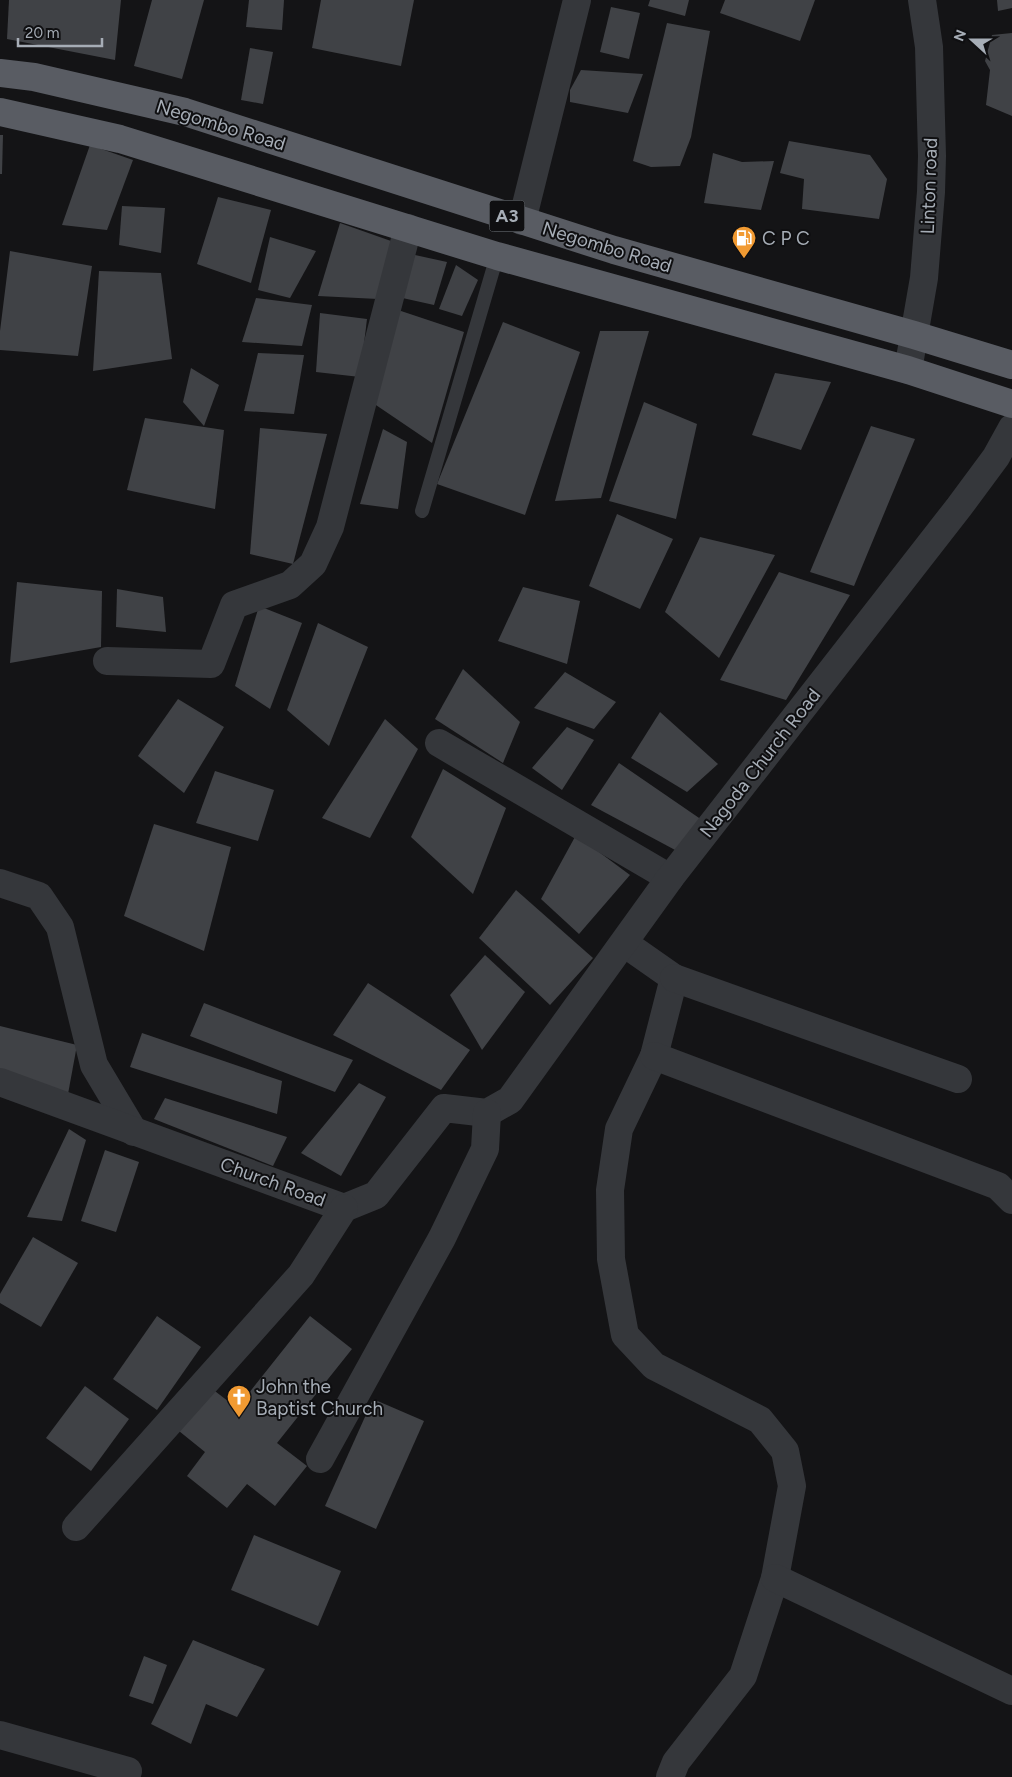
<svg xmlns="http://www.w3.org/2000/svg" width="1012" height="1777" font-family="Figtree,sans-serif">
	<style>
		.building { fill: #404246 }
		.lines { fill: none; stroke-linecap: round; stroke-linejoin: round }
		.service { stroke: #35373b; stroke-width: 14 }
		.minor { stroke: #35373b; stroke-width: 28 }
		.trunk { stroke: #595c63; stroke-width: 28 }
		.labels { text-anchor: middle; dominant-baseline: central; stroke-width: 4; stroke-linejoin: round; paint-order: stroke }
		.shield { fill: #0f0f11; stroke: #797e84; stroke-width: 1 }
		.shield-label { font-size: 18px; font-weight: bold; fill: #a6adb6 }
		.street-label { font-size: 19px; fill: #a6adb6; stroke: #0f0f11 }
		.poi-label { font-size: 19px; fill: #a6adb6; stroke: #0f0f11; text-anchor: start }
	</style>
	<rect width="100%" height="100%" fill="#141416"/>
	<g class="building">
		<polygon points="9,0 121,0 115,60 7,39"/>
		<polygon points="152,0 204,0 182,79 134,66"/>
		<polygon points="249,0 284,0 282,30 246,27"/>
		<polygon points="321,0 414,0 401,66 312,48"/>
		<polygon points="650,0 689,0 685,16 648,6"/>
		<polygon points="725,0 815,0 800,41 720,13"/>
		<polygon points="997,0 1012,0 1012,8 998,11"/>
		<polygon points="611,7 640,13 629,59 600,52"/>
		<polygon points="667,23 710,31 691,137 680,166 651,167 633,161"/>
		<polygon points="1012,33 1012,116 986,105 990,70 985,61 992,35"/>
		<polygon points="250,48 273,52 263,104 241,100"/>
		<polygon points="581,70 643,74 628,113 570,102 570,90"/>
		<polygon points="0,135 3,135 2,174 0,174"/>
		<polygon points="789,141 870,155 887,179 879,219 802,209 804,179 780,173"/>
		<polygon points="90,145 133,160 107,230 62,225"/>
		<polygon points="713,153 742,162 774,161 761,210 704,203"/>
		<polygon points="218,197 271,210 251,283 197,264"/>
		<polygon points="122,206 165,208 161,253 119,245"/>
		<polygon points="340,223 391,241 378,299 318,296"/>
		<polygon points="270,237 316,251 290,298 258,290"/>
		<polygon points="10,251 92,266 78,356 0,350 0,331"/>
		<polygon points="415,255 447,262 434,305 398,297"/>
		<polygon points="456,265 478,280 462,316 439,309"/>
		<polygon points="99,271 161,273 172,359 93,371"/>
		<polygon points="256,298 312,305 302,346 242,342"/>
		<polygon points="398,310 464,332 432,443 370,401"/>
		<polygon points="320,313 367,319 360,377 316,372"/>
		<polygon points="503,322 580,352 525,515 437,484"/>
		<polygon points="600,331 649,331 601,498 555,501"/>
		<polygon points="258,353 304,355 294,414 244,411"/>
		<polygon points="191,368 219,385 204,426 183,402"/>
		<polygon points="775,373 831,382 801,450 752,435"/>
		<polygon points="644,402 697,424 676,519 609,501"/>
		<polygon points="145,418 224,430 215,509 127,490"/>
		<polygon points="871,426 915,439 854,586 810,572"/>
		<polygon points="260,428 327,434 293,564 250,554"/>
		<polygon points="383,429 407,442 398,509 360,504"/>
		<polygon points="617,514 673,539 640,609 589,586"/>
		<polygon points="700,537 775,555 719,658 665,612"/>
		<polygon points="779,572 850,595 786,700 720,680"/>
		<polygon points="17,582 102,591 101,647 10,663"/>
		<polygon points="523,587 580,601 567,664 498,641"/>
		<polygon points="117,589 163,597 166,632 116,627"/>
		<polygon points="259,606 302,623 270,709 235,686"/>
		<polygon points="318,623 368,647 329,746 287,710"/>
		<polygon points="463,669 520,722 503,763 435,719"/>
		<polygon points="565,672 616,702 594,729 534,708"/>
		<polygon points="178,699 224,727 184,793 138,756"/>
		<polygon points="660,712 718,764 687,792 631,758"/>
		<polygon points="385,719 418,749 370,838 322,818"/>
		<polygon points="567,727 594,740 562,790 532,768"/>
		<polygon points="619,763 702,820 677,851 591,805"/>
		<polygon points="443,769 506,808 473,894 411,837"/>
		<polygon points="215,771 274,790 258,841 196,823"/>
		<polygon points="154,824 231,847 204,951 124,916"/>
		<polygon points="576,835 630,875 579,934 541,899"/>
		<polygon points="516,890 593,958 550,1005 479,938"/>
		<polygon points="485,955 525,992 482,1050 450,995"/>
		<polygon points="368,983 470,1050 441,1090 333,1035"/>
		<polygon points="204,1003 353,1060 335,1092 190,1036"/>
		<polygon points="0,1026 77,1045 68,1094 0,1069"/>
		<polygon points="142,1033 282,1081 277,1114 130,1067"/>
		<polygon points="359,1083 386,1097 341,1176 301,1153"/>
		<polygon points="165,1098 287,1137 273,1166 154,1119"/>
		<polygon points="69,1129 86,1140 62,1221 27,1217"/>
		<polygon points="105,1150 139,1162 116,1232 81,1221"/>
		<polygon points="33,1237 78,1263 41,1327 0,1303 0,1294"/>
		<polygon points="157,1316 201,1347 157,1410 113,1379"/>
		<polygon points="310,1316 352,1349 277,1443 307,1466 275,1506 247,1484 227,1508 187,1476 205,1452 174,1427 207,1385 237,1408"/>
		<polygon points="85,1386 129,1419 91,1471 46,1438"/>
		<polygon points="373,1399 424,1421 376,1529 325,1506"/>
		<polygon points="254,1535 341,1571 318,1626 231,1590"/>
		<polygon points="193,1640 265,1669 237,1717 206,1704 191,1744 151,1724"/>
		<polygon points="144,1656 167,1665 153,1704 129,1696"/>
	</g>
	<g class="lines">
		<polyline class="service" points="422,511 497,256"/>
		<g class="minor">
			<polyline points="522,221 577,0"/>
			<polyline points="908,370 924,278 931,192 932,156 929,47 922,0"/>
			<polyline points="107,661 211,664 234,605 290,585 313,564 330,527 408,228"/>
			<polyline points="439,743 670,878"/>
			<polyline points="0,883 39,896 60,927 94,1065 134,1132"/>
			<polyline points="624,943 674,978 654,1056 619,1129 610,1190 611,1259 625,1335 654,1366 760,1420 785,1451 792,1486 775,1578 743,1676 676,1762 670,1777"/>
			<polyline points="674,978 958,1079"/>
			<polyline points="654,1056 998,1186 1012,1200"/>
			<polyline points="0,1082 344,1208 376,1195 444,1108 487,1113 510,1100 670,878 959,507 996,457 1012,428"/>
			<polyline points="320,1459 442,1238 485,1149 487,1113"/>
			<polyline points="76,1527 301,1275 344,1208"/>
			<polyline points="775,1578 1012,1691"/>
			<polyline points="0,1735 128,1771 126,1777"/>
		</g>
		<g class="trunk">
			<polyline points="0,73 34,77 185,112 614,250 914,335 1012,365"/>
			<polyline points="0,112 120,139 497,256 908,370 1012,404"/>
		</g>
	</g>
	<defs>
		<symbol id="fuel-pin" viewBox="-11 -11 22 30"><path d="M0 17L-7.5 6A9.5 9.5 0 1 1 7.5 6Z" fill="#f19a32" stroke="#0f0f11"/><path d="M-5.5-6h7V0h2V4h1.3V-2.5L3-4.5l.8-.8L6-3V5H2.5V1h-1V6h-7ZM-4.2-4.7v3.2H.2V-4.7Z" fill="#fff"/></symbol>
		<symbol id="church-pin" viewBox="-11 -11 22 30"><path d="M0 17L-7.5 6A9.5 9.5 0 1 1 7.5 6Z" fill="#f19a32" stroke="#0f0f11"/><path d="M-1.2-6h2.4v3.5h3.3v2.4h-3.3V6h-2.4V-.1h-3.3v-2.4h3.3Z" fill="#fff"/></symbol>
	</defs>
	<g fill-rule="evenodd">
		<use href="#fuel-pin" x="730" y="224" width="28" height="38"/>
		<use href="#church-pin" x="225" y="1383" width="28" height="38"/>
	</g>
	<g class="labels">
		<rect class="shield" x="489.5" y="200.5" width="35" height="31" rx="4"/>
		<g class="shield-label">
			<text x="507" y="216">A3</text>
		</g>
		<g class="street-label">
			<text transform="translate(221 125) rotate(17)">Negombo Road</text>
			<text transform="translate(929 186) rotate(-88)">Linton road</text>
			<text transform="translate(607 247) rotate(17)">Negombo Road</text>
			<text transform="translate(760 763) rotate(-52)">Nagoda Church Road</text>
			<text transform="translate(273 1182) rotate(20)">Church Road</text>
		</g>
		<g class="poi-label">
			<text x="762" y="238">C P C</text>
			<text x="256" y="1386">John the<tspan x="256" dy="22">Baptist Church</tspan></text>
		</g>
	</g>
	<g transform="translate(972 40) rotate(291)" stroke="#0f0f11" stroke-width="4" paint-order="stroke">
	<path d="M0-4L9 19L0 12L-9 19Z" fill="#a6adb6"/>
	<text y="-8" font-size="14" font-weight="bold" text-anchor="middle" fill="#a6adb6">N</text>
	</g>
	<path d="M18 38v8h84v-8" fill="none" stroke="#a6adb6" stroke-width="2.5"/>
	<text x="25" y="38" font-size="15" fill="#a6adb6" stroke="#0f0f11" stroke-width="4" paint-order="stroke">20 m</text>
</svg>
